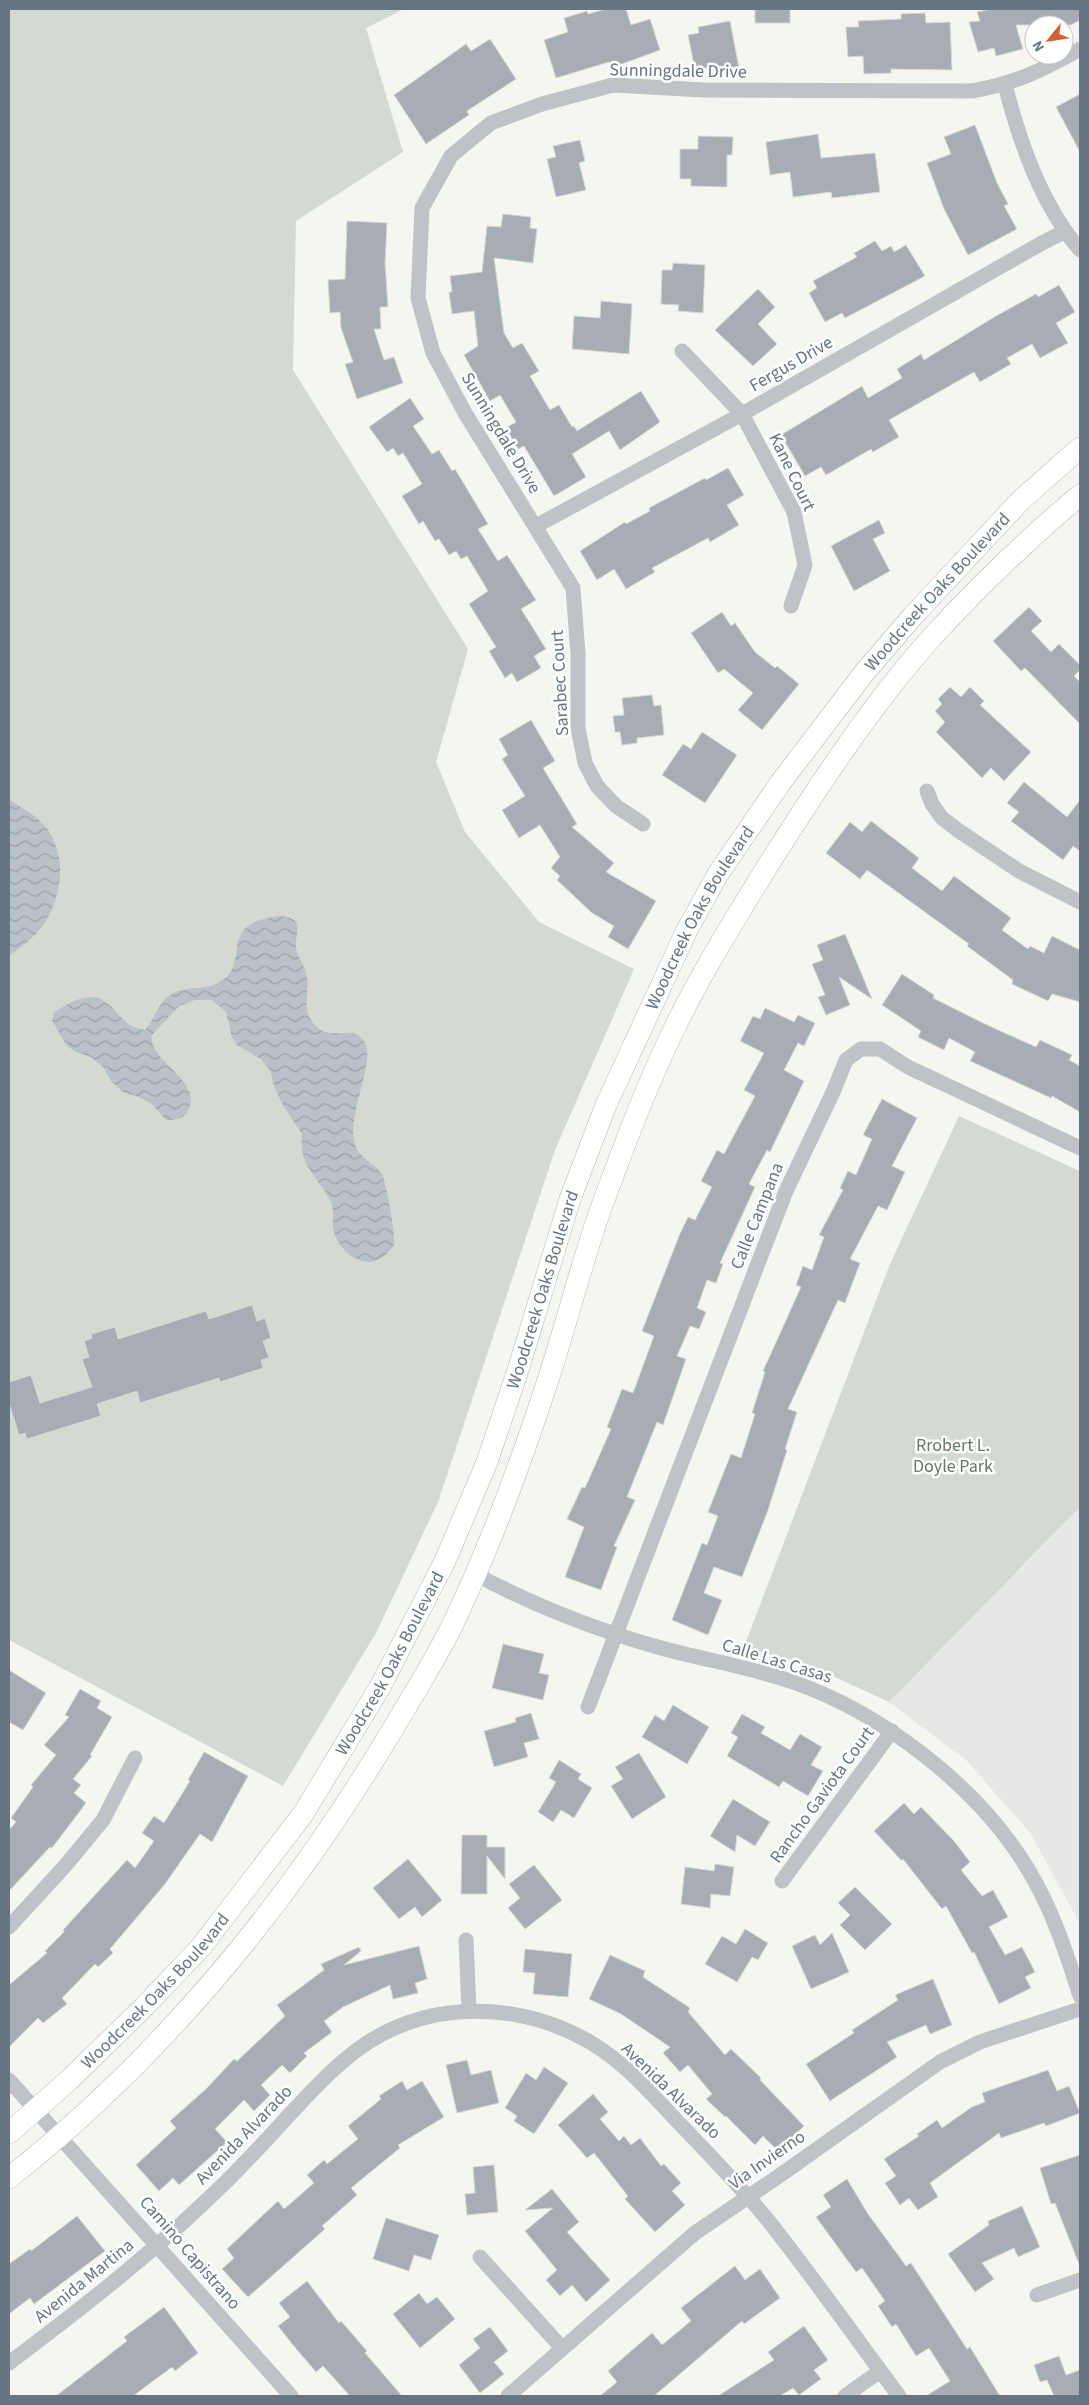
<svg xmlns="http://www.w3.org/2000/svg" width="1089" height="2405" font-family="'Source Sans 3',sans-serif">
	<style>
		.built { fill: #e6e7e6 }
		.green { fill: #d4dad2 }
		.water { fill: url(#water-waves) }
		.building { fill: #a7adb3; stroke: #d7d7d5 }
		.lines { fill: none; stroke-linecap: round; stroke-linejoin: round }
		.secondary-casing { stroke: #b2b6ba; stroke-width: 22 }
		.street { stroke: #bfc2c6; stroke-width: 15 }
		.secondary { stroke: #fff; stroke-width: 21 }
		.labels { text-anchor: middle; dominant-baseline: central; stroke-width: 5; stroke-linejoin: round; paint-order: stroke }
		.street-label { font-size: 18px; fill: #677481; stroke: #fff }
		.park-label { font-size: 18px; fill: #687965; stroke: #fff }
	</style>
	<defs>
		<pattern id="water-waves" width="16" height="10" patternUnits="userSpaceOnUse" patternTransform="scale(1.25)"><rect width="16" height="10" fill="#b9c2c8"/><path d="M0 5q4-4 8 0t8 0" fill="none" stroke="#9aa2a8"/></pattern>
	</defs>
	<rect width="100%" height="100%" fill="#f5f5f2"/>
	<polygon class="built" points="1080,1507 1080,1924 1031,1834 967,1761 889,1702"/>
	<g class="green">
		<polygon points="9,9 404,9 366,28 403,152 296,221 293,370 468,649 436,762 465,832 539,922 634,969 555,1150 438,1502 376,1633 283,1786 9,1640"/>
		<polygon points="959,1116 1080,1171 1080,1507 889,1702 809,1665 744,1647 890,1264"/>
	</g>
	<g class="water">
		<path d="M9,799C20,807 34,814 43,824C71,854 62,906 36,934C28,942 18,949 9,956Z"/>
		<path d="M279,916C308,918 294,933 296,948C298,958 305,966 307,976C310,991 302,1007 311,1020C327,1047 352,1020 365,1043C376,1063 344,1120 356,1147C361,1159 375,1164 382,1174C386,1181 396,1237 394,1244C392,1250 384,1257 378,1260C373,1263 366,1262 360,1260C345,1255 333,1240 333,1223C333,1214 334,1207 329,1198C315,1173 299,1166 302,1134L281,1102L274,1086L270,1070L261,1059L237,1045L232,1037L226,1012L212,1000H195L179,1006L151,1036C152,1042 154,1049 158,1054C169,1069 202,1089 187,1112C182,1120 175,1120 166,1120L152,1104L139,1097L123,1092L111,1081L104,1068L91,1057L76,1052L67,1046L52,1021L54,1012C70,1003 90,989 107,1003C115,1010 122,1019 130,1025C134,1028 140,1028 145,1030C154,1020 158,1004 169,996C184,984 204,992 220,982C253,962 214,924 279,916Z"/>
	</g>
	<g class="building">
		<polygon points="606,9 626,9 631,25 650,19 660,50 611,68 609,62 556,78 544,40 568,32 564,18 587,11 588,14"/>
		<rect x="755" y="9" width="35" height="14"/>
		<polygon points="991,9 1080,9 1080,20 1071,25 1016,25 1023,49 996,56 994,48 978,52 969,22 980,21 977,12"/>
		<polygon points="925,13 926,23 950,22 952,70 891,69 891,73 864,74 863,56 848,57 846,27 859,27 858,21 901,19 901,14"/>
		<polygon points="730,21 739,68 714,73 713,67 695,70 688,35 699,33 698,27"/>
		<polygon points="490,39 516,79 467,111 469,115 426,144 394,95 466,44 471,51"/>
		<polygon points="1080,94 1080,152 1056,107"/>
		<polygon points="975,125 997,183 1008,204 1004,206 1017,229 968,255 944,209 927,163 951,154 944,137"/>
		<polygon points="818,134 821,158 875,153 880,192 832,198 831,192 793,197 790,172 770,175 766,142"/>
		<polygon points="698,136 733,137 732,155 727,155 727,187 691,186 691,179 680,179 680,149 698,149"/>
		<polygon points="580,140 585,161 579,163 586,190 556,197 547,159 556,157 553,146"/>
		<polygon points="503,214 531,217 530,228 537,229 533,263 494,258 504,333 513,348 522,343 539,371 530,376 550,410 559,405 572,427 574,426 577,431 641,391 660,422 620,450 609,431 572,454 586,477 554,496 524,446 518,449 506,428 516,422 500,395 490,401 464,355 478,346 474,311 452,314 449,292 452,292 450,276 482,272 487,226 501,227"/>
		<polygon points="347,221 387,223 385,263 388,307 380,307 381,329 374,329 384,360 394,357 403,383 357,399 345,364 353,362 341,328 340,312 330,313 328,280 345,279"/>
		<polygon points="875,241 882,251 891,246 894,252 906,245 925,276 845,318 842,313 825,322 809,293 817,288 813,281 857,257 854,253"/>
		<polygon points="673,263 705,265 703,313 678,311 679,305 661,304 662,270 672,270"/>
		<polygon points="1059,285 1075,312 1056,323 1068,343 1040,358 1032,344 1007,358 1011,364 980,382 974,372 889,420 899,437 873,452 871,449 826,475 821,467 805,476 781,435 862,386 868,398 902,378 897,369 921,354 924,360 996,316 1036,294 1038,297"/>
		<polygon points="758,289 775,307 758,324 777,344 753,366 715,330"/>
		<polygon points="601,301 632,304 629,354 572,349 574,316 600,318"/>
		<polygon points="410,398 424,419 413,426 432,454 439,450 452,471 455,469 488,524 478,529 498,561 507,555 536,600 521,609 546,649 534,656 541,668 517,682 512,673 505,678 489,651 496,647 469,604 488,591 467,556 461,559 456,551 449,555 439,539 435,541 423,521 419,524 402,496 422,484 403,453 398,456 393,448 387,452 369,427"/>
		<polygon points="728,468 744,495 727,505 739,525 710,542 708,538 652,568 655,572 626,589 614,569 597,580 580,551 625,522 626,524 650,511 649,508 705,478 706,480"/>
		<polygon points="879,520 885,533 873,539 890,571 854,591 831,546"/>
		<polygon points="1029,607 1042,621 1031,631 1051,652 1059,644 1080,665 1080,670 1074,676 1080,682 1080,724 1025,668 1021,671 993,641"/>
		<polygon points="722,612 731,626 735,623 755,652 775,668 777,666 799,684 762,730 738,710 753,693 724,669 718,673 691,633"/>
		<polygon points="950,687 961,697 970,687 984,701 980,705 1031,752 1004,781 991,768 982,778 936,732 945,722 935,711 942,704 938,699"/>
		<polygon points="652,695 654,706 661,705 664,735 637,738 637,743 622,745 620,732 615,732 613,716 624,715 622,698"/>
		<polygon points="531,720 555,761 543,768 577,824 572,827 614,863 606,872 656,901 628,949 608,937 614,926 592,913 557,880 560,876 551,868 560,857 540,825 519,838 502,810 525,796 502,759 508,755 499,739"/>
		<polygon points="702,732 737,755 705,803 662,775 683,744 691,749"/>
		<polygon points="1024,782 1067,817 1080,800 1080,851 1073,846 1063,860 1011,821 1019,812 1007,803"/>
		<polygon points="871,821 919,858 912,868 942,891 954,876 1011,918 1002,930 1028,949 1030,946 1044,953 1052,936 1080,950 1080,1002 1052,994 1048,1001 1012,984 1013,980 967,946 969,944 867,870 860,879 826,853 850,822 862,832"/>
		<polygon points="845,934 872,999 839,977 850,1005 826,1015 818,997 825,995 812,964 823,960 817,945"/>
		<polygon points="902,974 934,995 933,998 987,1025 1036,1047 1040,1040 1072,1055 1069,1060 1080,1066 1080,1112 1052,1096 1051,1098 970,1061 975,1052 949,1038 944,1050 918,1037 921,1031 882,1005"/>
		<polygon points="765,1008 794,1022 798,1015 815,1023 804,1046 798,1043 784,1070 804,1081 770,1152 767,1150 749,1184 755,1187 720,1263 723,1264 716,1283 707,1280 697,1308 706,1312 699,1329 690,1326 677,1356 686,1359 663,1425 657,1422 627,1497 635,1500 614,1546 617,1547 601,1590 565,1577 584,1527 567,1519 582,1487 585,1488 611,1429 607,1427 622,1389 633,1393 654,1336 642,1331 679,1236 688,1217 695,1220 712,1187 701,1181 717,1150 724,1154 755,1096 744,1090 764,1053 740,1041 753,1016 760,1019"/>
		<polygon points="882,1099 917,1118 892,1166 905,1172 887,1210 878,1206 850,1259 860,1263 845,1303 838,1300 788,1409 797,1412 785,1449 787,1450 768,1510 742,1577 714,1567 704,1593 722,1600 708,1635 672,1620 702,1543 707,1545 718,1516 708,1512 731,1454 741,1458 755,1414 752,1413 765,1372 763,1371 801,1287 796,1285 803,1266 812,1270 824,1237 819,1235 843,1190 840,1188 848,1171 856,1175 872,1139 863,1135"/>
		<polygon points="252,1305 257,1321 265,1318 271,1338 263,1341 269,1358 261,1360 263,1368 220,1382 219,1378 140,1403 137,1391 97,1404 101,1416 27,1439 25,1433 19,1435 9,1403 9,1382 31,1375 40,1403 92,1387 82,1359 89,1357 84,1341 92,1338 91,1334 115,1327 118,1339 206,1311 209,1319"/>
		<polygon points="503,1644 544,1654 539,1673 549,1675 543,1700 492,1688"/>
		<polygon points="9,1670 46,1693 23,1730 9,1722"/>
		<polygon points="80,1689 101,1701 97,1708 112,1717 90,1755 92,1756 73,1779 81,1785 74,1793 86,1803 52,1848 50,1847 9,1891 9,1830 16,1822 11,1818 33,1787 31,1785 56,1755 44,1745 69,1717 65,1715"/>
		<polygon points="673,1705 709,1727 687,1764 642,1737 655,1715 664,1721"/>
		<polygon points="531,1713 539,1739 524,1743 528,1757 494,1767 484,1731 516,1722 515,1718"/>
		<polygon points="742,1714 765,1727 761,1733 790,1750 800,1734 822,1747 811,1765 823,1771 808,1796 783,1781 779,1787 727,1756 738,1737 731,1733"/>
		<polygon points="204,1752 248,1776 212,1842 200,1834 165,1884 110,1949 113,1953 98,1967 95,1964 62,1998 67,2004 43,2023 38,2018 9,2047 9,1985 47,1953 45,1951 64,1932 63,1930 127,1860 135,1868 154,1841 142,1833 154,1816 164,1823 190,1781 188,1780"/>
		<polygon points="639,1753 666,1797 632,1819 611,1786 623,1779 615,1767"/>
		<polygon points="559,1760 581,1774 578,1779 592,1788 574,1818 561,1810 553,1822 538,1812 556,1782 549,1778"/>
		<polygon points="733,1799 770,1822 755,1846 737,1835 735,1852 710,1836"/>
		<polygon points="904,1803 914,1814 921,1807 954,1841 970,1862 961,1870 982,1896 993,1890 1008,1917 989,1927 1005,1955 1022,1947 1035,1972 1025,1977 1031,1988 999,2004 974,1952 972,1953 946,1906 942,1909 903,1859 902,1861 874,1831"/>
		<polygon points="462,1835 487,1835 487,1847 505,1847 505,1879 487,1856 487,1894 461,1894"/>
		<polygon points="408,1859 442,1900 422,1917 415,1907 399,1919 373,1888"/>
		<polygon points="715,1864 734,1867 730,1896 711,1894 710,1908 681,1904 685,1867 714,1871"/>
		<polygon points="534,1865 562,1900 525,1929 508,1908 520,1898 509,1884"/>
		<polygon points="855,1887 892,1924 865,1950 840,1925 850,1915 838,1903"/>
		<polygon points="745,1929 768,1943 758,1960 752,1957 737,1982 705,1964 722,1936 736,1944"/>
		<polygon points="832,1933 849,1972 811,1989 792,1946 815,1935 820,1945"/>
		<polygon points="419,1946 427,1979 415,1983 418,1993 393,1999 390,1985 343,2007 324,2021 332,2032 304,2053 307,2056 290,2073 282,2065 261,2085 270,2095 254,2111 244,2100 215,2129 227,2142 179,2185 173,2178 159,2191 136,2165 176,2128 170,2121 206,2089 234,2059 237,2061 285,2016 277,2005 324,1970 321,1964 359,1947 361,1951 344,1965"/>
		<polygon points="525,1949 572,1954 568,1997 533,1994 535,1973 523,1972"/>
		<polygon points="610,1955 645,1971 643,1977 690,2008 688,2012 725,2055 731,2049 761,2078 760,2080 804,2126 778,2151 763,2136 755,2145 726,2116 725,2117 706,2099 712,2094 688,2065 680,2072 663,2053 670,2047 621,2014 589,1999"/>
		<polygon points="933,1979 952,2025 930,2034 926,2025 887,2042 897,2057 830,2101 806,2064 854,2033 852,2030 898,2000 895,1995"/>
		<polygon points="467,2060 471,2075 491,2070 499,2103 457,2113 446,2065"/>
		<polygon points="544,2067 568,2083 534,2134 514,2121 517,2116 505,2108 526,2073 536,2080"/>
		<polygon points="1048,2070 1057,2091 1069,2086 1080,2113 1046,2126 1044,2123 1001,2138 999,2133 930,2183 938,2197 918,2210 909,2198 900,2205 885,2183 896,2176 884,2159 919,2136 917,2134 937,2120 942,2128 972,2107 985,2102 982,2093"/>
		<polygon points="402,2081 407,2090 422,2081 444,2117 398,2145 400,2148 351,2188 357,2195 322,2226 325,2229 248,2297 222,2269 234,2258 227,2249 278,2201 284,2209 314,2183 307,2175 324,2160 327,2164 358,2139 348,2126 381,2099 379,2096"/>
		<polygon points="593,2094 608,2112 600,2119 619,2141 624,2136 631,2145 640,2138 661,2166 664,2164 681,2183 672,2191 685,2205 655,2232 625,2199 628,2196 594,2153 587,2158 558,2125"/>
		<polygon points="1080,2155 1080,2264 1079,2264 1055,2203 1051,2204 1040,2168"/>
		<polygon points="494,2165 498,2212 467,2215 465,2194 475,2193 473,2167"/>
		<polygon points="847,2179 868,2214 906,2266 911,2263 967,2349 970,2347 1000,2396 926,2396 950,2381 929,2348 916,2356 896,2324 892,2327 878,2306 885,2301 862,2268 856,2272 816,2217 831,2207 823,2195"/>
		<polygon points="552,2189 579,2222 567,2232 610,2280 586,2302 572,2285 560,2296 546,2280 557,2270 525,2231 553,2208 525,2210"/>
		<polygon points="1022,2206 1040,2247 1018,2257 1014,2248 982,2263 994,2279 975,2292 948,2254 989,2225 988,2221"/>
		<polygon points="77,2216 105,2251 34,2304 30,2298 9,2314 9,2264 30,2249 31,2251"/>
		<polygon points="386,2218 439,2235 431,2260 414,2255 409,2271 373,2259"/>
		<polygon points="735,2266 745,2280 760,2269 780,2298 744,2324 742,2321 654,2396 600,2396 617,2382 608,2371 652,2333 662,2345 691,2321 681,2308"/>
		<polygon points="307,2281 339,2323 341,2321 367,2351 365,2353 402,2396 350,2396 323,2366 316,2372 293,2345 278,2326 290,2317 279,2303"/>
		<polygon points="419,2293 427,2304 437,2297 455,2319 420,2348 393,2314"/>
		<polygon points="164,2307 198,2353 175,2371 172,2367 133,2396 56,2396 127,2341 124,2337"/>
		<polygon points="804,2326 828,2360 814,2370 821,2379 799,2395 793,2388 780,2396 718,2396 774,2360 768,2352"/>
		<polygon points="490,2327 508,2351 494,2362 504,2374 480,2393 459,2365 480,2348 473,2339"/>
		<polygon points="1059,2356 1066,2375 1080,2370 1080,2396 1054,2396 1047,2380 1040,2382 1034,2365"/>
	</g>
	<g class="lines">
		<defs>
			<g id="secondary">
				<path id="s1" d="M9,2133L68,2081L143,2008L201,1947L303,1814L380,1687L445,1561L487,1462L519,1367L570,1199L606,1105L686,932L718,874L781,782L864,673L912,617L1021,500L1080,448"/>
				<path d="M9,2178C163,2056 290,1901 391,1732C412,1697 434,1662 452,1626C490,1547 521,1463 548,1380C566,1325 580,1269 599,1214C622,1151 646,1086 676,1025C703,970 735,919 767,867C817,788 871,705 933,636C979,586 1029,538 1080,495"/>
			</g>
		</defs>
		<use href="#secondary" class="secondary-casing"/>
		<g class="street">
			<path d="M1005,85C1020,143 1041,204 1080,250"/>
			<polyline points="682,351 742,414 794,512 805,565 791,606"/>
			<polyline points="536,526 742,414 1042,243 1064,232"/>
			<polyline points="927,791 932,804 942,818 959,831 1019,871 1080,902"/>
			<path d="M643,824L616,806L597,786L585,763L578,728V654L573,588L465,413L433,353L418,298L422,208L451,156L491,123L542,104L613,85L703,90L972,91C1016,83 1041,71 1080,49"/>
			<path d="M475,1574C533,1605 597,1630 661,1648C705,1660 750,1667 793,1682C882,1713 977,1786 1026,1866C1051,1906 1066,1951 1080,1996"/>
			<polyline points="588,1707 762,1253 786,1191 834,1090 846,1060 861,1049 880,1049 908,1067 1080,1148"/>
			<polyline points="782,1881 892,1731"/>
			<polyline points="9,1927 65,1866 103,1820 135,1758"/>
			<polyline points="466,1940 469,2010"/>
			<polyline points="9,2080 291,2396"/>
			<polyline points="480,2257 562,2348"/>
			<polyline points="1037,2295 1080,2280"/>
			<path d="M9,2363C77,2312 145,2259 207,2200C236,2173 263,2144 290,2114C313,2090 336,2064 364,2045C432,1999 520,2002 590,2042C625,2063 651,2093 678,2122C709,2154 739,2185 767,2219C813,2277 855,2337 899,2396"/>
			<polyline points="508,2396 695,2233 779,2176 940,2062 980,2042 1080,2009"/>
			<polyline points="845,2396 880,2371"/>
		</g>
		<use href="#secondary" class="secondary"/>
	</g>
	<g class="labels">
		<g class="street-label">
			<text transform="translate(678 71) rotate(1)">Sunningdale Drive</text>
			<text transform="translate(791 364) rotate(-30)">Fergus Drive</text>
			<text transform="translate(501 433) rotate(59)">Sunningdale Drive</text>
			<text transform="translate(792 472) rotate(64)">Kane Court</text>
			<text stroke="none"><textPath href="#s1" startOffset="1824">Woodcreek Oaks Boulevard</textPath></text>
			<text transform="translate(560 683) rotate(-93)">Sarabec Court</text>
			<text stroke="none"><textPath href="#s1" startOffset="1419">Woodcreek Oaks Boulevard</textPath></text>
			<text transform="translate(757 1216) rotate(-68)">Calle Campana</text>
			<text stroke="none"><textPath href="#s1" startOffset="1014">Woodcreek Oaks Boulevard</textPath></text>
			<text transform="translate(777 1661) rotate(17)">Calle Las Casas</text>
			<text stroke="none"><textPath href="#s1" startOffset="609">Woodcreek Oaks Boulevard</textPath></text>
			<text transform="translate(822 1795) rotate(-54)">Rancho Gaviota Court</text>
			<text stroke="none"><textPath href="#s1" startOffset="204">Woodcreek Oaks Boulevard</textPath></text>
			<text transform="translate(671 2091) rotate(44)">Avenida Alvarado</text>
			<text transform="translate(244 2135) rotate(-46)">Avenida Alvarado</text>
			<text transform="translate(767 2160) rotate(-35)">Via Invierno</text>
			<text transform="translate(190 2253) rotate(49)">Camino Capistrano</text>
			<text transform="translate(84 2281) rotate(-39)">Avenida Martina</text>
		</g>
		<g class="park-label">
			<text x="953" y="1445">Rrobert L.<tspan x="953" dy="21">Doyle Park</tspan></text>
		</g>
	</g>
	<rect width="1089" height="2405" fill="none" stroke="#677481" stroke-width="20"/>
	<g transform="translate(1049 40) rotate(240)"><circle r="24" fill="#ffffff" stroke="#c2c7cd"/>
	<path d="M0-4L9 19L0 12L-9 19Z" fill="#d46134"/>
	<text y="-8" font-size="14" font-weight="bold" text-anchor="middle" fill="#677481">N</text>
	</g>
</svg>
